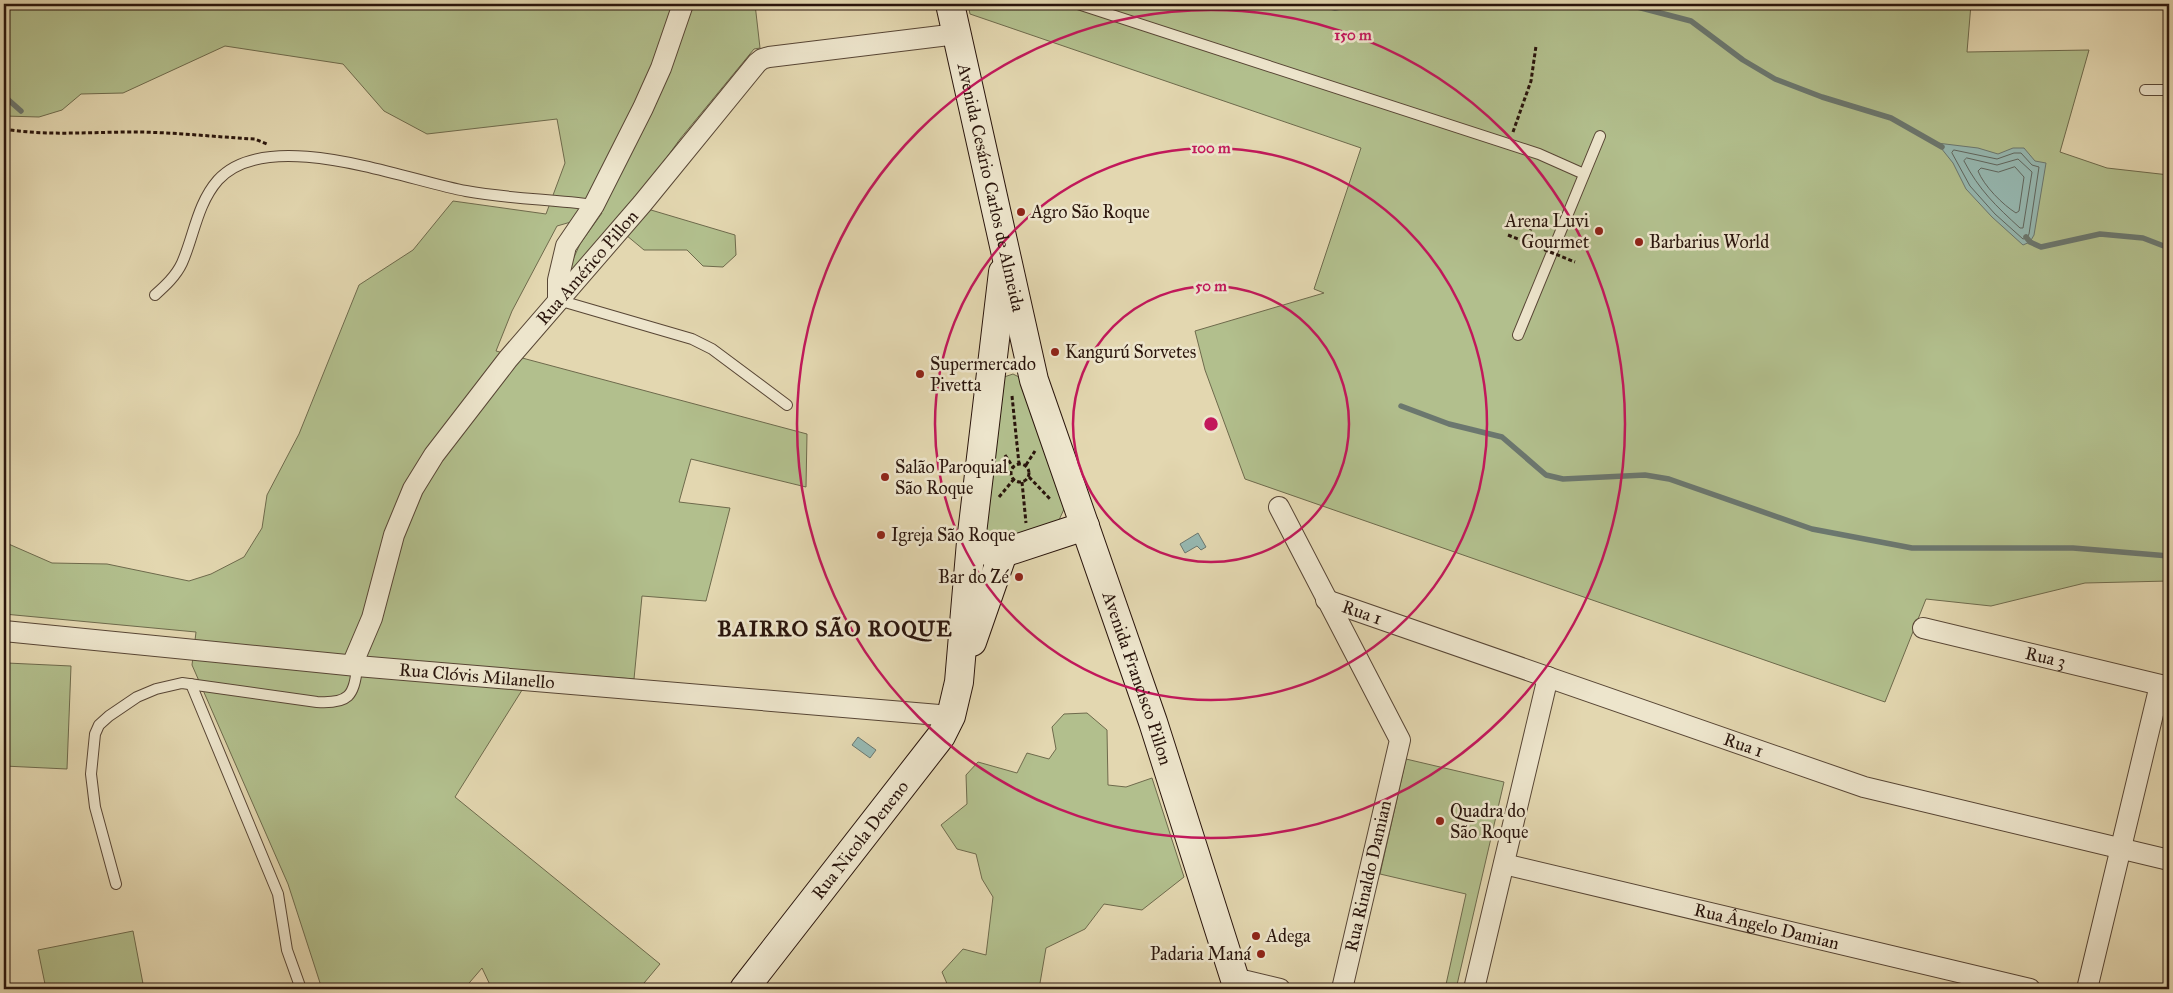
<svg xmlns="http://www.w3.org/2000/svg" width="2173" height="993" font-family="'IM FELL Great Primer',serif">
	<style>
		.green { fill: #b2bf8d; stroke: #6e6a4c }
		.water { fill: #96b8b1; stroke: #6b776f }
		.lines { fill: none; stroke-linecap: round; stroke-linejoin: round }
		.shore { stroke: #60665e; stroke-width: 1 }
		.stream { stroke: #6b776f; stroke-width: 5.5 }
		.lane-casing { stroke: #584635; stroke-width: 12 }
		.street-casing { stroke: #584635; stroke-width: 22 }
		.secondary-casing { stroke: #2a150c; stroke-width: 30 }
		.path { stroke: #2a150c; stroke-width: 3; stroke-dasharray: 4 2.5; stroke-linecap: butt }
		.lane { stroke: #ede5cc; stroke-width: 10 }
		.street { stroke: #ede5cc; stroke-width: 20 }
		.secondary { stroke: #ede5cc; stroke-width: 28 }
		.path-bridge { stroke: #2a150c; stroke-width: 3; stroke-dasharray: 4 2.5; stroke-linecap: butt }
		.ring { fill: none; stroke: #c2185b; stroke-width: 2.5 }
		.poi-dot { fill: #8f2418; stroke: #ede5cc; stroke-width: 2 }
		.labels { text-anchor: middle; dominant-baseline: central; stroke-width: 5; stroke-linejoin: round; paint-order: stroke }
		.street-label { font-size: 18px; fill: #2a150c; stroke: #ede5cc }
		.poi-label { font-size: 18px; fill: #2a150c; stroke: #ede5cc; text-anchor: start }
		.district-label { font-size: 22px; font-weight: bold; letter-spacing: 1px; fill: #2a150c; stroke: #ede5cc }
		.centre { fill: #c2185b; stroke: #ede5cc; stroke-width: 2.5 }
		.ring-label { font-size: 15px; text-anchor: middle; font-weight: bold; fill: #c2185b; stroke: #ede5cc; stroke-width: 5; stroke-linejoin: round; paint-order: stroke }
	</style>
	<rect width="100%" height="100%" fill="#e3d7b0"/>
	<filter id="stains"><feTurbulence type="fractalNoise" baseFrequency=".004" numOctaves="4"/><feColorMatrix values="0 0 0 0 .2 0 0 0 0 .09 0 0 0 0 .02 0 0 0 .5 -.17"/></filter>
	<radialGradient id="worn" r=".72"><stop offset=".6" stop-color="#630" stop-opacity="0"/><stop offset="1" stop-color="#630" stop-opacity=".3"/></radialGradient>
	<g class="green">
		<polygon points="4,4 755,4 760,48 754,49 680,139 635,202 651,210 735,235 736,255 723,267 703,266 687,250 644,250 614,225 568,277 566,275 580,244 602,213 557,226 512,311 496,351 807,434 806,487 691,459 679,502 730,508 706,601 642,596 634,679 534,671 455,797 660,964 639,989 492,989 482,968 464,989 322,989 288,884 192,665 196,632 4,614 4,542 52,563 107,564 189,581 211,574 244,557 262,528 267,495 299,434 359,285 413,250 453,201 546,214 565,163 557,119 427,134 384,111 343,64 225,46 123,93 81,94 62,110 39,117 4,116"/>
		<polygon points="968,4 1971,4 1967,52 2089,50 2060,152 2107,168 2169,175 2169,581 2085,583 1991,606 1926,599 1885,702 1245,479 1205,370 1195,331 1324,293 1314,289 1361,148 970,14"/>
		<polygon points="1013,374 1019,377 1065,507 1059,520 994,545 982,534 1004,377"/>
		<polygon points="7,663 71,666 67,769 4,766"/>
		<polygon points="1087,713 1107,730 1108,785 1126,787 1152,778 1184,877 1142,910 1104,904 1085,929 1046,948 1039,989 952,989 948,986 942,972 963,949 986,955 993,897 982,879 976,854 957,849 941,825 967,804 966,775 978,762 1017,773 1027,753 1049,759 1056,749 1052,727 1064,714"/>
		<polygon points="1406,759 1504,782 1456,989 1445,989 1466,894 1380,874"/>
		<polygon points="133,931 144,989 46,989 38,950"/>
	</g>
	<g class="water">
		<polygon points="1937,143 1978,148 1998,154 2013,148 2024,148 2035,161 2046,163 2034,235 2030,242 2023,245 1992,217 1966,189 1953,163"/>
		<polygon points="1198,533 1206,547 1201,550 1197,546 1185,553 1180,544"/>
		<polygon points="858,737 876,750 870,758 852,745"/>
	</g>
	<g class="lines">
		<g class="shore">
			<polygon points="1954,150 1997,159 2014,153 2021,153 2032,165 2039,167 2029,234 2027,238 2023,239 1995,214 1970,186 1952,153"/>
			<path d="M1967,158L1997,165L2018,159L2032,172L2023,228H2020C1996,206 1979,190 1964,161Z"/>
			<path d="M2015,167L2024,177L2019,211L2016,213C2003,205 1984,186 1978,171L1981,168L1998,172Z"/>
		</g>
		<g class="stream">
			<polyline points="502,4 506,6"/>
			<polyline points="1319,4 1335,8 1361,4"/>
			<polyline points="1626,4 1691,21 1743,60 1775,79 1822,97 1891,118 1942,147"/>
			<polyline points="4,96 21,111"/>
			<polyline points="2026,237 2030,242 2041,247 2100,234 2143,238 2169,248"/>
			<polyline points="1401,406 1449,424 1502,437 1546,475 1563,479 1645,475 1669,479 1812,529 1912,548 2073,548 2169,556"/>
		</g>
		<defs>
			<g id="lane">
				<polyline points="1078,4 1539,154 1584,174"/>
				<polyline points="2145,90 2169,90"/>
				<path d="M155,295C165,286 176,276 182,263C194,236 197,204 218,180C268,125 405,180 466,191C509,199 551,199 594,205"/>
				<polyline points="558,300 692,339 712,349 787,405"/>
				<polyline points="1518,335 1600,136"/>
				<polyline points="191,684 278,894 287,950 301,989"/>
				<path d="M116,884L95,807L91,774L95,734L99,725L109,716L137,697L156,689L182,683L317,702C348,704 355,696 357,666"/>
			</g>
			<g id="street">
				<polyline points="558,300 558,280 566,246 594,205 643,108 661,68 683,4"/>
				<polyline points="1279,507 1400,740 1342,989"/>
				<path id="s1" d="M1326,600L1864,787L2169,860"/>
				<path id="s2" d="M1923,628L2169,687"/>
				<path id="s3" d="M4,631L357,666L951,716"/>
				<path id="s4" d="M352,665L372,618L394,535L413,489L434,455L508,359L642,204L757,63L762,59L769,57L957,34"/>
				<path id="s5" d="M1504,864L2030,989"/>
				<polyline points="1234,978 1280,989"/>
				<polyline points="1474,989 1548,677"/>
				<polyline points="2087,989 2160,685"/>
			</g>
			<g id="secondary">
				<path id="s6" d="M950,4L1034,380L1153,722L1238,989"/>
				<polyline points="985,550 995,554 1003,553 1085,526"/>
				<polyline points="972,642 1003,553"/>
				<path id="s7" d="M744,989L941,736L951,716L959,682L971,542L1003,272"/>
			</g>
		</defs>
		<use href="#lane" class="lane-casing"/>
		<use href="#street" class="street-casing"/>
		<use href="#secondary" class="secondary-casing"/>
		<g class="path">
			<path d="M4,129C47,136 89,132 133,132C173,132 215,137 255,139L267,144"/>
			<polyline points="1513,132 1531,81 1536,46"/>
			<polyline points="1525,242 1536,217"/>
			<polyline points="1012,396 1019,464"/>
			<polyline points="1005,455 1013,467"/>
			<circle cx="1020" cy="473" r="9"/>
			<polyline points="1026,465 1035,451"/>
			<polyline points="1029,477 1051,500"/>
			<polyline points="1022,482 1026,523"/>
			<polyline points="999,497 1014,479"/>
		</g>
		<use href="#lane" class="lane"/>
		<use href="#street" class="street"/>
		<use href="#secondary" class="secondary"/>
		<polyline class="path-bridge" points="1508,235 1575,262"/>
	</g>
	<g class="ring">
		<circle cx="1211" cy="424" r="138"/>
		<circle cx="1211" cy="424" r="276"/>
		<circle cx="1211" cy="424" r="414"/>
	</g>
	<g class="poi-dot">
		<circle cx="1021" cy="212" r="5"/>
		<circle cx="1599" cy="231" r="5"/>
		<circle cx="1639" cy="242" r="5"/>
		<circle cx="1055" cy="352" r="5"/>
		<circle cx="920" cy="374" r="5"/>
		<circle cx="885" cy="477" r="5"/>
		<circle cx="881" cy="535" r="5"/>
		<circle cx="1019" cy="577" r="5"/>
		<circle cx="1440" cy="821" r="5"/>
		<circle cx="1256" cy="936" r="5"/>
		<circle cx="1261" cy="954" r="5"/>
	</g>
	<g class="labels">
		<g class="street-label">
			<text stroke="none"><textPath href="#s6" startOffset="188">Avenida Cesário Carlos de Almeida</textPath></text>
			<text stroke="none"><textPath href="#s4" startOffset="469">Rua Américo Pillon</textPath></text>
			<text stroke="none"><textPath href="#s1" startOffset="38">Rua 1</textPath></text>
			<text stroke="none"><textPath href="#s2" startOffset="126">Rua 3</textPath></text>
			<text stroke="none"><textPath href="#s3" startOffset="475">Rua Clóvis Milanello</textPath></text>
			<text stroke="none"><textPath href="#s6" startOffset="701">Avenida Francisco Pillon</textPath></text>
			<text stroke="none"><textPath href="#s1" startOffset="442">Rua 1</textPath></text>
			<text stroke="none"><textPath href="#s7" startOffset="189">Rua Nicola Deneno</textPath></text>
			<text transform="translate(1368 876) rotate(-77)">Rua Rinaldo Damian</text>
			<text stroke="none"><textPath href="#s5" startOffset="270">Rua Ângelo Damian</textPath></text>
		</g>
		<g class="poi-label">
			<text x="1031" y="212">Agro São Roque</text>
			<text x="1589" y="221" text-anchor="end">Arena Luvi<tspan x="1589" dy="21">Gourmet</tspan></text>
			<text x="1649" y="242">Barbarius World</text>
			<text x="1065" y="352">Kangurú Sorvetes</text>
			<text x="930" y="364">Supermercado<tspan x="930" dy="21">Pivetta</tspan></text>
			<text x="895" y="467">Salão Paroquial<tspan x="895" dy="21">São Roque</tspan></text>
			<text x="891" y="535">Igreja São Roque</text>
			<text x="1009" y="577" text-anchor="end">Bar do Zé</text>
			<text x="1450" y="811">Quadra do<tspan x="1450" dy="21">São Roque</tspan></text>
			<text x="1266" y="936">Adega</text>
			<text x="1251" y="954" text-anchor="end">Padaria Maná</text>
		</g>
		<g class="district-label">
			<text x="835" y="628">BAIRRO SÃO ROQUE</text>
		</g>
	</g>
	<circle cx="1211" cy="424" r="8" class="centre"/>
	<g class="ring-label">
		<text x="1353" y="40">150 m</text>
		<text x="1211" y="153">100 m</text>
		<text x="1211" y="291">50 m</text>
	</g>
	<rect width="2173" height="993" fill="none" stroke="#e3d7b0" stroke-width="20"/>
	<rect x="5" y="5" width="2163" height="983" fill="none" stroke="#2a150c" stroke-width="2.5"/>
	<rect x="10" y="10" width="2153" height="973" fill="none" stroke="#2a150c"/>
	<rect width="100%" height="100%" filter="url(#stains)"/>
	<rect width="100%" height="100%" fill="url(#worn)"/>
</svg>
